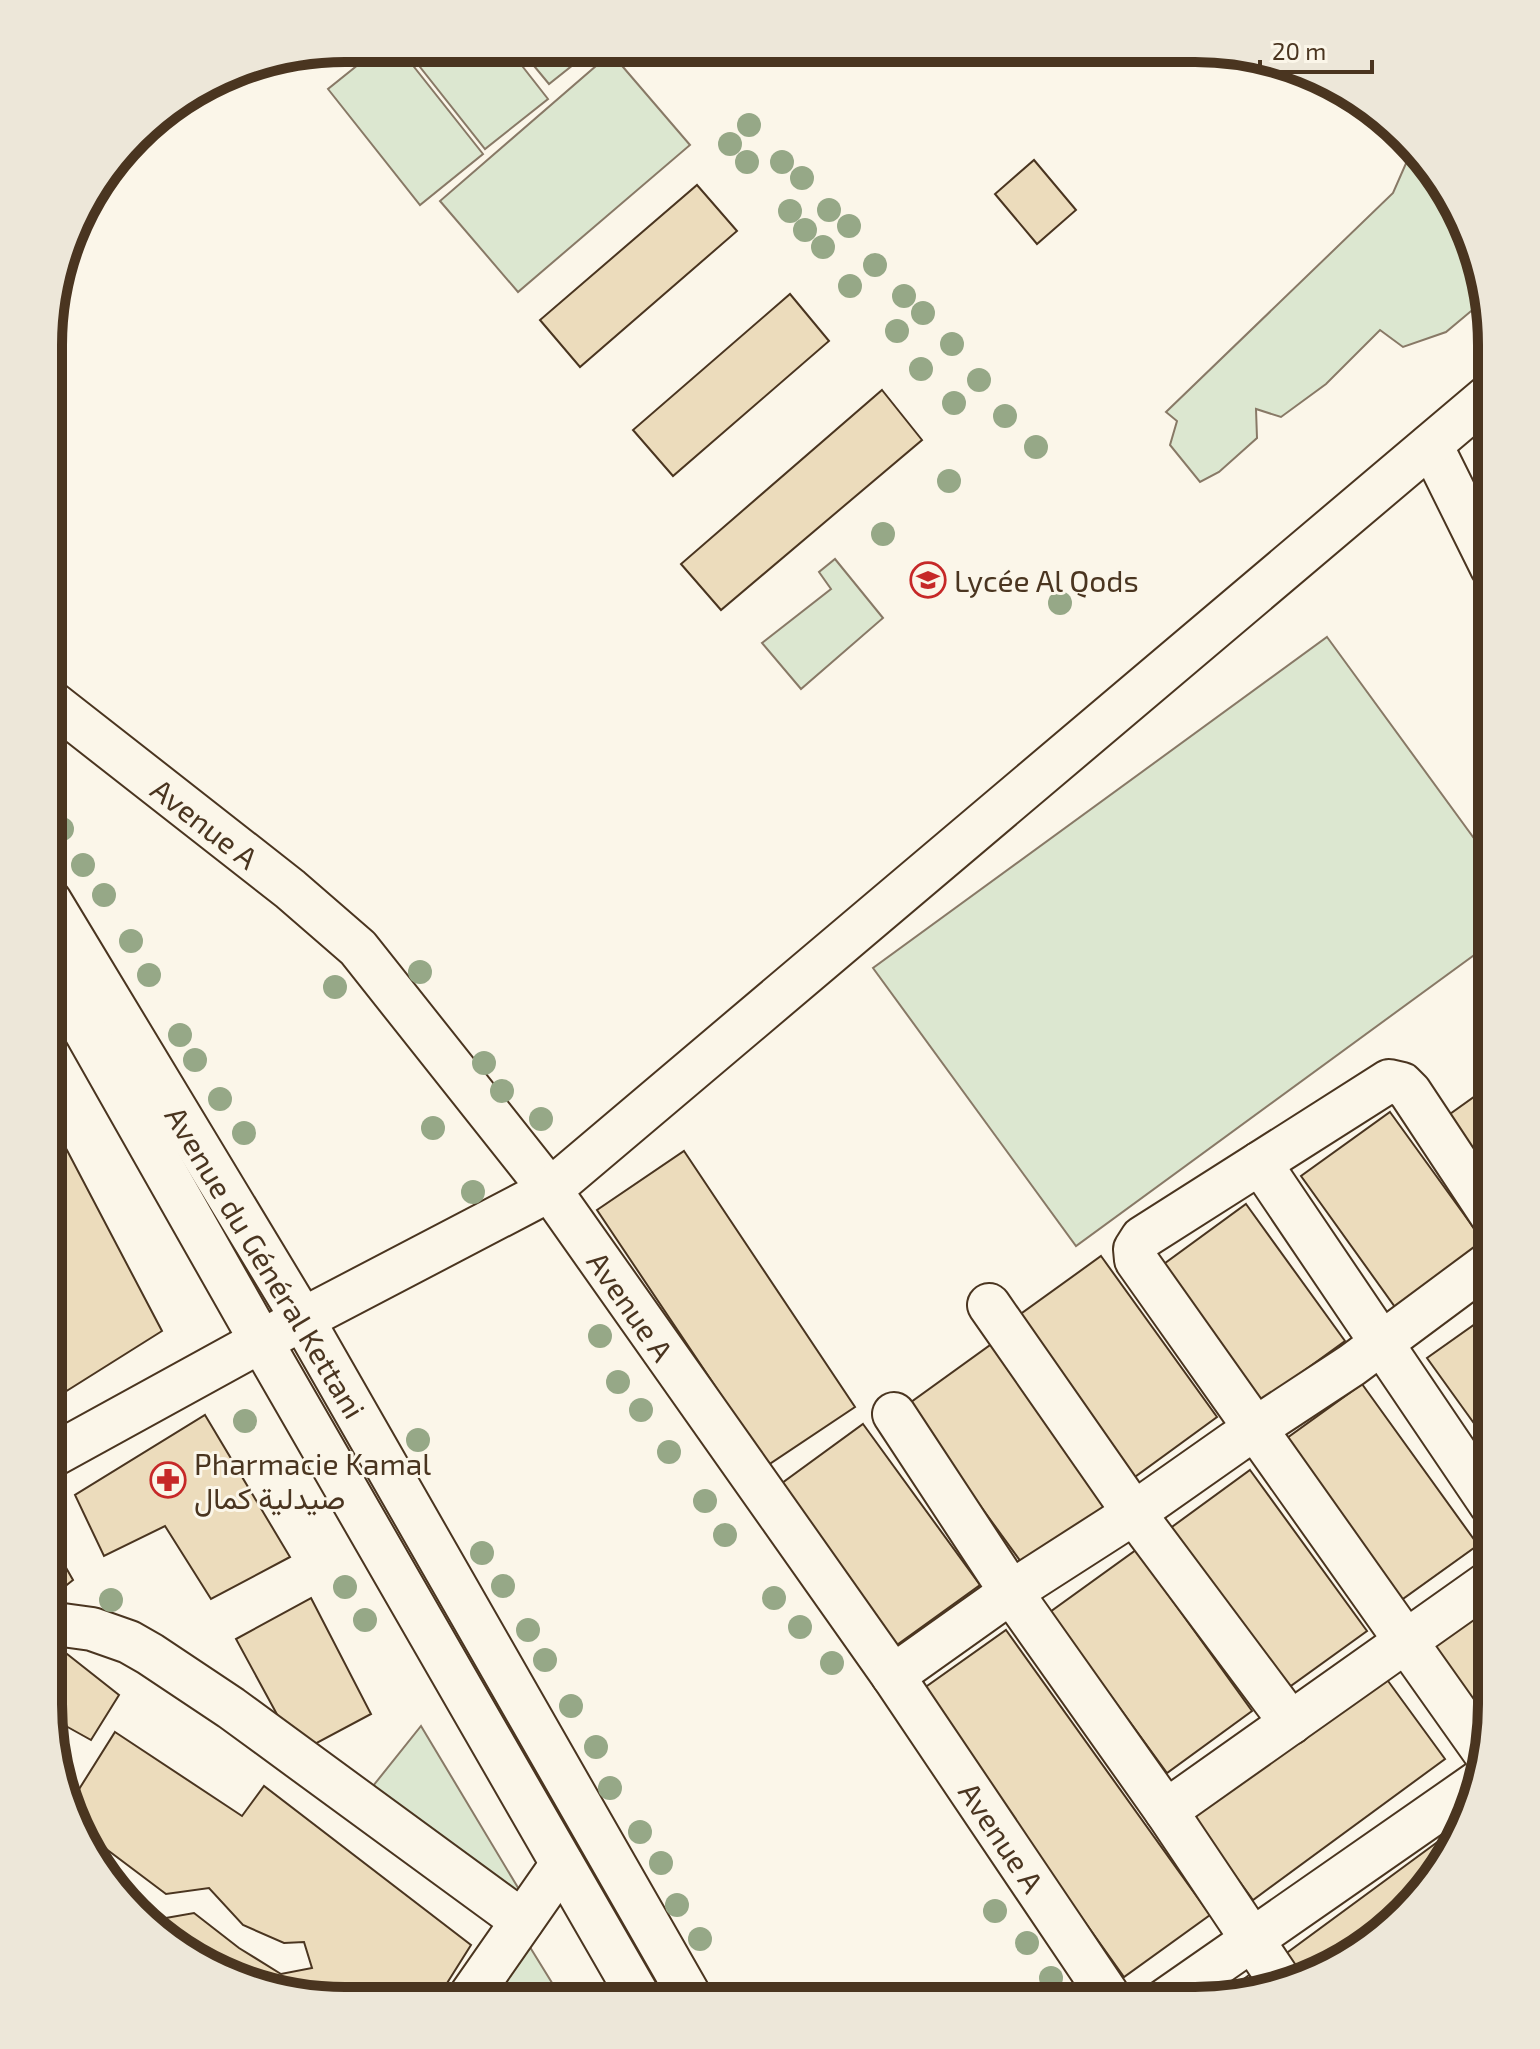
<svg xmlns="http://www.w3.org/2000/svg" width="1540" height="2049" font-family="'Exo 2',Vazirmatn,sans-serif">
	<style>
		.green { fill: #dce7d0; stroke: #887966; stroke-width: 2 }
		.building { fill: #ecdcbc; stroke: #4a3520; stroke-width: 2 }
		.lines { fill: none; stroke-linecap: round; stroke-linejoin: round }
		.minor-casing { stroke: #4a3520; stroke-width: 46 }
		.minor { stroke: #fbf6e9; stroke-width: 42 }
		.tree { fill: #96a887 }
		.labels { text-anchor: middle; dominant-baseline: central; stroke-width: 6; stroke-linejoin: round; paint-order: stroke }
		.poi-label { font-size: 30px; fill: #4a3520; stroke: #fbf6e9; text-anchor: start }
		.street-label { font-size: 30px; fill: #4a3520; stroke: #fbf6e9 }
		.rim { fill: none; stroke: #4a3520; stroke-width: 10 }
	</style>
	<rect width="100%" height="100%" fill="#fbf6e9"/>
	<g class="green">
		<polygon points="379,48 399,48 483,154 420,205 328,89"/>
		<polygon points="405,48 508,48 548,99 485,149"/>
		<polygon points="520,49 593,49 549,84"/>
		<polygon points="611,53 690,145 518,292 440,201"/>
		<polygon points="1411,152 1461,213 1482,302 1446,332 1403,347 1380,330 1326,384 1281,417 1256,409 1257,438 1219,472 1200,482 1170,445 1177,421 1166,412 1393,193"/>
		<polygon points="835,559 883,618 801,689 762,643 831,589 819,572"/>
		<polygon points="1327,637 1492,863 1492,942 1076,1246 873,968"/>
		<polygon points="421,1726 523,1896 365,1796"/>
		<polygon points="520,1931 562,1999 473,1999"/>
	</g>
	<g class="building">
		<polygon points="1034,160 1076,210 1037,244 995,194"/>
		<polygon points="697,185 737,231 580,367 540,320"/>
		<polygon points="790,294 829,341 673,476 633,430"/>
		<polygon points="882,390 922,440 721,610 681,564"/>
		<polygon points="1492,1084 1492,1186 1443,1119"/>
		<polygon points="1390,1112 1489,1249 1400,1314 1301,1176"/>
		<polygon points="49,1116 162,1331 49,1402"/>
		<polygon points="684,1151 855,1407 768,1465 597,1210"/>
		<polygon points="1246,1204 1345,1341 1257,1405 1157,1269"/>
		<polygon points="1101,1256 1217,1417 1132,1479 1015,1318"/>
		<polygon points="1492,1312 1491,1447 1427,1358"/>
		<polygon points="993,1343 1109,1504 1024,1566 907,1405"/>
		<polygon points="1362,1384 1478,1545 1393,1606 1276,1446"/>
		<polygon points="205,1415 290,1557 211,1599 165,1526 104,1556 75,1495"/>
		<polygon points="863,1424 980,1585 894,1647 778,1486"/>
		<polygon points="1250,1470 1367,1631 1281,1693 1165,1532"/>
		<polygon points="48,1536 73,1580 48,1600"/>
		<polygon points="1136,1550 1252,1711 1167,1773 1050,1612"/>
		<polygon points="311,1598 371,1714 298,1753 236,1639"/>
		<polygon points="1491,1607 1491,1720 1484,1718 1433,1648"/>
		<polygon points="1006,1630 1210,1915 1124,1977 920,1691"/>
		<polygon points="62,1650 119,1695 91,1740 64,1725 56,1740 48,1704 48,1668"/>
		<polygon points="1380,1670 1445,1759 1253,1900 1188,1811"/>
		<polygon points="115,1732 242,1816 264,1786 471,1945 437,1999 307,1999 180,1951 148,1922 149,1921 194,1913 239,1948 281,1974 312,1968 304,1942 284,1943 243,1925 209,1888 166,1894 77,1827 76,1794"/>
		<polygon points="1466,1821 1442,1869 1391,1927 1327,1970 1300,1976 1284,1955"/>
		<polygon points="1249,1975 1258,1986 1222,1995"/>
	</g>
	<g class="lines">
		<defs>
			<g id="minor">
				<polyline points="1431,445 1492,568"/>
				<polyline points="50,701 290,889 358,948 550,1190 893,1676 1112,2001"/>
				<polyline points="50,901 303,1320 692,2000"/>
				<polyline points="49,967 261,1341 640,1999"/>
				<polyline points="1260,1163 1491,1505"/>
				<polyline points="989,1305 1134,1513 1291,1723"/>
				<polyline points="894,1414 1011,1592 1166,1811 1280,1981"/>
				<polyline points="48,1458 261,1341 550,1190 1492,393"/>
				<polyline points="48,1623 92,1629 129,1642 150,1654 231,1708 522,1921"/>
				<polyline points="893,1676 1011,1592 1134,1513 1235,1442 1352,1365 1492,1261"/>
				<polyline points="1485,1753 1136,1260 1135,1249 1142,1238 1389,1081 1402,1084 1410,1092 1492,1216"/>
				<polyline points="1166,1811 1491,1581"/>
				<polyline points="468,1999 562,1864"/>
				<polyline points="1164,2001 1480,1781"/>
			</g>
		</defs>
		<use href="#minor" class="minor-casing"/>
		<use href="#minor" class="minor"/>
	</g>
	<g class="tree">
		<circle cx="749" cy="125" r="12"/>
		<circle cx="730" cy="144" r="12"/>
		<circle cx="747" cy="162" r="12"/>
		<circle cx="782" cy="162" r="12"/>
		<circle cx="802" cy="178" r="12"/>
		<circle cx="829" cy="210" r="12"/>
		<circle cx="790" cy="211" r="12"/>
		<circle cx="849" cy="226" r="12"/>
		<circle cx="805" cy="230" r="12"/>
		<circle cx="823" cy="247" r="12"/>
		<circle cx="875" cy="265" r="12"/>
		<circle cx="850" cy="286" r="12"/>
		<circle cx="904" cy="296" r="12"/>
		<circle cx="923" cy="313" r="12"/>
		<circle cx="897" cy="331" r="12"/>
		<circle cx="952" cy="344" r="12"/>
		<circle cx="921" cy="369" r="12"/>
		<circle cx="979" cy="380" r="12"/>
		<circle cx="954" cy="403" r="12"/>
		<circle cx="1005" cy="416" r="12"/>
		<circle cx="1036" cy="447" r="12"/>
		<circle cx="949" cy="481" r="12"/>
		<circle cx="883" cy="534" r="12"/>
		<circle cx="1060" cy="603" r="12"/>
		<circle cx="62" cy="829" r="12"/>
		<circle cx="83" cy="865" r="12"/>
		<circle cx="104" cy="895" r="12"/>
		<circle cx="131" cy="941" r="12"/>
		<circle cx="420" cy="972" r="12"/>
		<circle cx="149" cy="975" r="12"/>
		<circle cx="335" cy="987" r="12"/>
		<circle cx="180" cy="1035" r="12"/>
		<circle cx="195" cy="1060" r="12"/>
		<circle cx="484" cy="1063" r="12"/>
		<circle cx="502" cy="1091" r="12"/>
		<circle cx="220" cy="1099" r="12"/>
		<circle cx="541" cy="1119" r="12"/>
		<circle cx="433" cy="1128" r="12"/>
		<circle cx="244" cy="1133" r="12"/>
		<circle cx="473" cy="1192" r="12"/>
		<circle cx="600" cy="1336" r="12"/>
		<circle cx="618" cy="1382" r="12"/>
		<circle cx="641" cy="1410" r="12"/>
		<circle cx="245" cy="1421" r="12"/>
		<circle cx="418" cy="1440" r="12"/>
		<circle cx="669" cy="1452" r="12"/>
		<circle cx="705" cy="1501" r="12"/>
		<circle cx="725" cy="1535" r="12"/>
		<circle cx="482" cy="1553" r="12"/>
		<circle cx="503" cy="1586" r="12"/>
		<circle cx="345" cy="1587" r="12"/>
		<circle cx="774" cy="1598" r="12"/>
		<circle cx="111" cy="1600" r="12"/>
		<circle cx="365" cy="1620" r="12"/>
		<circle cx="800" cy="1627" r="12"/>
		<circle cx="528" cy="1630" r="12"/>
		<circle cx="545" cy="1660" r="12"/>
		<circle cx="832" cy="1663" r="12"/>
		<circle cx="571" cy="1706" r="12"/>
		<circle cx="596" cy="1747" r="12"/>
		<circle cx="610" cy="1788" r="12"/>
		<circle cx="640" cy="1832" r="12"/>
		<circle cx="661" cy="1863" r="12"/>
		<circle cx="677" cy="1905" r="12"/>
		<circle cx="995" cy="1911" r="12"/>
		<circle cx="700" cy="1939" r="12"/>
		<circle cx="1027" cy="1943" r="12"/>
		<circle cx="1051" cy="1978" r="12"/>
	</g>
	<defs>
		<symbol id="school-ring" viewBox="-11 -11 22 22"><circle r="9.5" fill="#fbf6e9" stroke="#c62828" stroke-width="1.5"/><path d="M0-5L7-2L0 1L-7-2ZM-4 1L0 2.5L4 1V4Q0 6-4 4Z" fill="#c62828"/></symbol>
		<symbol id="pharmacy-ring" viewBox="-11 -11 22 22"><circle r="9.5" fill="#fbf6e9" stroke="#c62828" stroke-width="1.5"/><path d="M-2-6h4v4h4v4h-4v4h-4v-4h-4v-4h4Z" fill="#c62828"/></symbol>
	</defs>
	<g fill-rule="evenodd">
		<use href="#school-ring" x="908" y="560" width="40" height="40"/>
		<use href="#pharmacy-ring" x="148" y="1460" width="40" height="40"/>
	</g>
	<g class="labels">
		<g class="poi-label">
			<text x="954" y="580">Lycée Al Qods</text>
			<text x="194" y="1463">Pharmacie Kamal<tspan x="194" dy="34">صيدلية كمال</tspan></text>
		</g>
		<g class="street-label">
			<text transform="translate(205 823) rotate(38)">Avenue A</text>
			<text transform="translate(266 1262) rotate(59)">Avenue du Général Kettani</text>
			<text transform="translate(631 1306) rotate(55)">Avenue A</text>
			<text transform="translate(1002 1837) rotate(56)">Avenue A</text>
		</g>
	</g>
	<path d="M0 0H1540V2049H0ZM345 62H1195A283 283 0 0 1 1478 345V1704A283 283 0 0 1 1195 1987H345A283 283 0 0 1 62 1704V345A283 283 0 0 1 345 62Z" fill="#ede7d9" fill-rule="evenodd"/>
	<path class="rim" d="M345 62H1195A283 283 0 0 1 1478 345V1704A283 283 0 0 1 1195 1987H345A283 283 0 0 1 62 1704V345A283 283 0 0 1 345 62Z"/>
	<path d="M1260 60v12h112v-12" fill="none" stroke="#4a3520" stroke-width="4"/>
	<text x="1272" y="60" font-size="24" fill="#4a3520" stroke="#fbf6e9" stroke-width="6" paint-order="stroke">20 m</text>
</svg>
